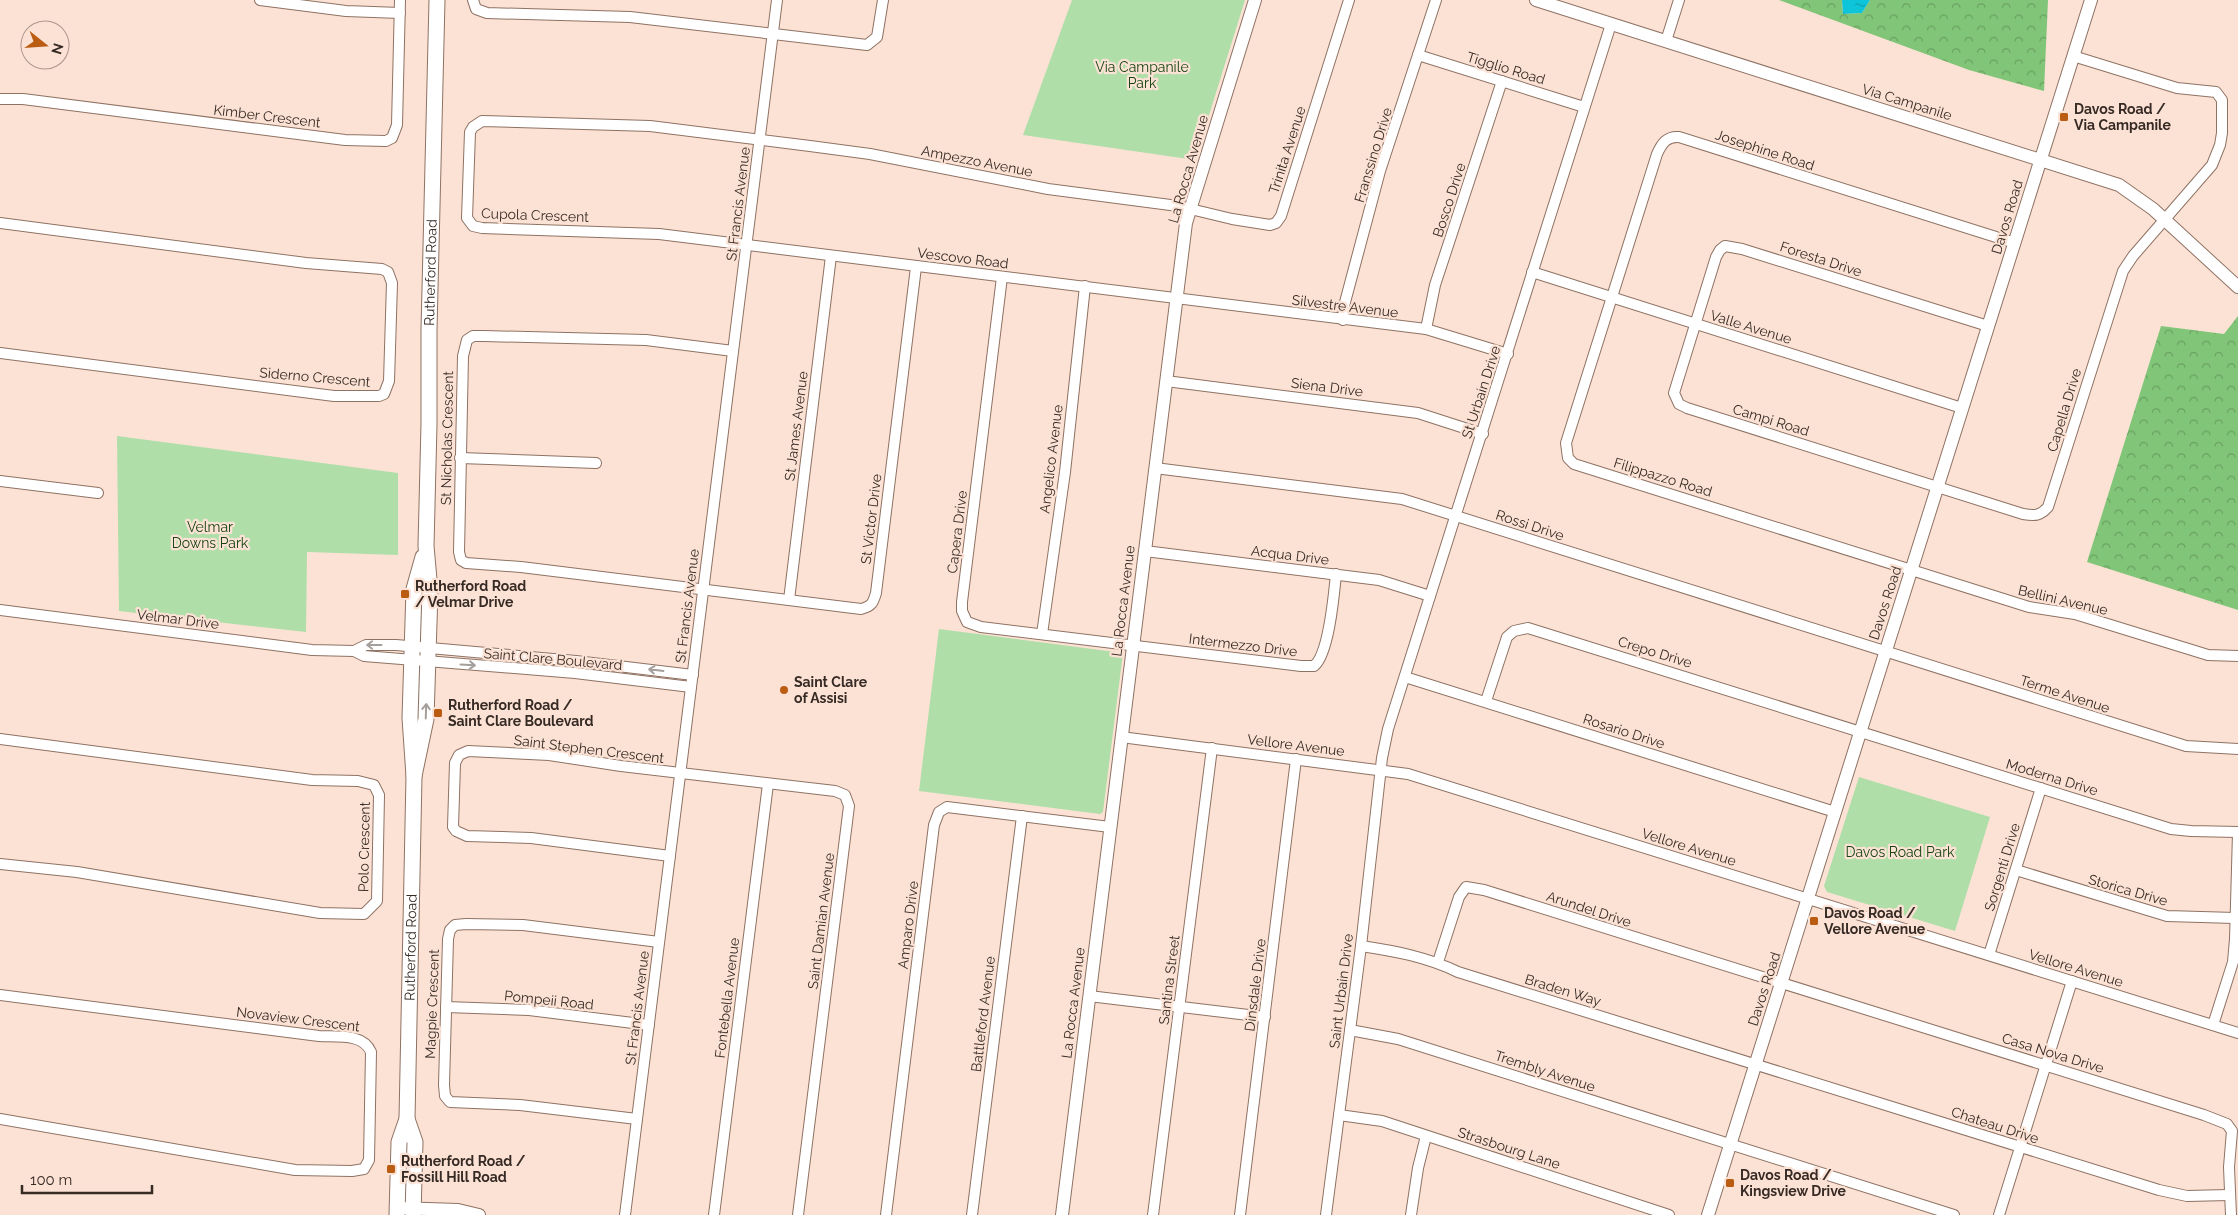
<svg xmlns="http://www.w3.org/2000/svg" width="2238" height="1215" font-family="Raleway,sans-serif">
	<style>
		.forest { fill: url(#forest-crowns) }
		.park { fill: #afdea9 }
		.water { fill: url(#water-ripples) }
		.lines { fill: none; stroke-linecap: round; stroke-linejoin: round }
		.minor-casing { stroke: #8e7263; stroke-width: 12 }
		.tertiary-casing { stroke: #8e7263; stroke-width: 14 }
		.secondary-casing { stroke: #8e7263; stroke-width: 17 }
		.minor { stroke: #fff; stroke-width: 10 }
		.tertiary { stroke: #fff; stroke-width: 12 }
		.secondary { stroke: #fff; stroke-width: 15 }
		.oneway { stroke: #a59f9c }
		.poi-dot { fill: #bb5c13; stroke: #fce2d5; stroke-width: 2 }
		.labels { text-anchor: middle; dominant-baseline: central; stroke-width: 4.5; stroke-linejoin: round; paint-order: stroke }
		.park-label { font-size: 14px; fill: #154410; stroke: #fce2d5 }
		.street-label { font-size: 14px; fill: #362a24; stroke: #fce2d5 }
		.poi-label { font-size: 14px; font-weight: bold; fill: #362a24; stroke: #fce2d5; text-anchor: start }
	</style>
	<defs>
		<pattern id="forest-crowns" width="20" height="18" patternUnits="userSpaceOnUse" patternTransform="scale(1.25)"><rect width="20" height="18" fill="#80c578"/><path d="M2 6a3 3 0 1 1 6 0M12 15a3 3 0 1 1 6 0" fill="none" stroke="#6aa062"/></pattern>
		<pattern id="water-ripples" width="26" height="14" patternUnits="userSpaceOnUse" patternTransform="scale(1.25)"><rect width="26" height="14" fill="#0dc4d8"/><path d="M2 4q2-2 4 0t4 0M15 11q2-2 4 0t4 0" fill="none" stroke="#0e9faf"/></pattern>
	</defs>
	<rect width="100%" height="100%" fill="#fce2d5"/>
	<g class="forest">
		<polygon points="1779,0 1842,0 1843,14 1862,13 1870,0 2048,0 2044,91 1969,70"/>
		<polygon points="2238,316 2238,610 2087,562 2161,326 2224,334"/>
	</g>
	<g class="park">
		<polygon points="1072,0 1245,0 1195,160 1023,135"/>
		<polygon points="117,436 398,473 398,555 307,552 306,632 119,611"/>
		<polygon points="939,629 1123,653 1103,812 1100,814 919,791"/>
		<polygon points="1859,777 1990,817 1955,931 1827,892 1824,886"/>
	</g>
	<polygon class="water" points="1842,0 1870,0 1862,13 1843,14"/>
	<g class="lines">
		<defs>
			<g id="minor">
				<polyline points="260,0 346,11 400,13"/>
				<polyline points="473,0 476,9 487,13 630,17 867,45 877,37 883,0"/>
				<polyline points="1349,0 1281,216 1276,223 1270,225 1232,219 1178,206 1048,189 870,154 810,146 650,126 482,121 473,127 470,132 467,218 473,226 482,228 659,234 1426,329 1508,354"/>
				<polyline points="1666,41 1679,0"/>
				<polyline points="1418,55 1584,107"/>
				<polyline points="0,99 23,99 345,140 386,141 392,138 397,125 400,0"/>
				<polyline points="0,223 306,263 382,269 388,272 392,283 389,381 384,394 379,396 334,396 0,353"/>
				<path d="M2015,243L1679,137C1667,136 1662,143 1657,154L1566,443L1568,458L1574,464L2029,607L2075,614L2208,655L2238,656"/>
				<polyline points="1532,272 1962,408"/>
				<path d="M1002,277L962,602V611L967,622L981,627L1301,666H1314C1329,654 1334,594 1336,574"/>
				<polyline points="1343,320 1344,306 1380,171 1436,0"/>
				<path d="M1988,326L1742,249L1725,246L1720,250L1716,257L1674,393L1679,404L1687,408L2023,514C2035,516 2040,516 2048,507L2123,271L2133,256L2212,165L2220,145L2222,133V100L2216,92L2177,88L2073,56"/>
				<polyline points="1426,329 1435,285 1502,81"/>
				<path d="M733,351L646,340L484,336H473L467,340L463,356L459,552L461,560L466,563L521,567L861,609C872,606 873,603 876,593L916,267"/>
				<polyline points="1166,381 1418,413 1483,434"/>
				<polyline points="460,458 596,463"/>
				<polyline points="1155,468 1402,499 2186,746 2238,749"/>
				<polyline points="0,481 98,493"/>
				<polyline points="1145,551 1379,580 1430,596"/>
				<polyline points="789,600 831,256"/>
				<polyline points="0,610 312,650 354,651 364,656 575,673 691,687"/>
				<polyline points="1042,634 1065,472 1085,286"/>
				<polyline points="354,651 366,645 396,645 576,661 693,675"/>
				<polyline points="1405,677 1835,812"/>
				<polyline points="1486,701 1507,637 1514,631 1528,628 2171,829 2191,831 2238,832"/>
				<polyline points="1121,737 1408,774 2238,1033"/>
				<polyline points="0,739 312,780 358,781 374,785 379,795 377,901 364,914 320,913 77,872 0,864"/>
				<polyline points="670,856 531,838 467,836 456,831 453,827 455,763 459,755 468,751 549,755 621,766 835,791 845,795 849,806 798,1215"/>
				<polyline points="2016,870 2167,916 2235,918"/>
				<path d="M1361,946C1395,951 1427,957 1458,972L2159,1190L2187,1196L2229,1195"/>
				<polyline points="1989,955 2041,788"/>
				<polyline points="1438,962 1459,897 1466,887 1484,890 2204,1115 2227,1124 2232,1131 2229,1167 2231,1215"/>
				<path d="M0,995L319,1036C337,1037 363,1033 371,1052L369,1160L364,1169L352,1171L295,1170L0,1119"/>
				<polyline points="1089,996 1265,1017"/>
				<polyline points="446,1007 529,1010 649,1025"/>
				<polyline points="2213,1025 2233,962 2235,939 2238,833"/>
				<polyline points="1350,1030 1398,1039 1954,1215"/>
				<polyline points="1339,1115 1382,1121 1669,1215"/>
				<polyline points="637,1119 520,1105 450,1102 445,1096 444,1085 448,939 450,930 455,925 466,924 523,925 659,942"/>
				<polyline points="625,1215 777,0"/>
				<polyline points="714,1215 768,784"/>
				<polyline points="886,1215 934,825 939,812 947,807 1110,827"/>
				<polyline points="972,1215 1022,816"/>
				<polyline points="1153,1215 1212,748"/>
				<polyline points="1240,1215 1296,759"/>
				<polyline points="1326,1215 1361,946 1382,758 1388,729 1611,24"/>
				<polyline points="1411,1215 1418,1168 1426,1136"/>
				<polyline points="1999,1215 2072,981"/>
			</g>
			<g id="tertiary">
				<polyline points="1536,0 2119,185 2153,209 2238,287"/>
				<polyline points="397,1208 458,1210 479,1215"/>
				<polyline points="1062,1215 1186,223 1255,0"/>
				<polyline points="1708,1215 2091,0"/>
			</g>
			<g id="secondary">
				<path id="s1" d="M414,776L426,719L430,591L426,546L429,424V330L437,0"/>
				<polyline points="397,1215 399,1142 407,1119"/>
				<path id="s2" d="M413,1215L415,1142L407,1119L414,776L410,718L414,589L423,557"/>
			</g>
		</defs>
		<use href="#minor" class="minor-casing"/>
		<use href="#tertiary" class="tertiary-casing"/>
		<use href="#secondary" class="secondary-casing"/>
		<use href="#minor" class="minor"/>
		<use href="#tertiary" class="tertiary"/>
		<use href="#secondary" class="secondary"/>
	</g>
	<defs><path id="oneway-shaft" d="M-6 0H5M1.5-3L5.5 0L1.5 3" fill="none" stroke-width="1.6" stroke-linecap="round" stroke-linejoin="round" transform="scale(1.25)"/></defs>
	<g class="oneway">
		<use href="#oneway-shaft" transform="translate(374 645) rotate(-180)"/>
		<use href="#oneway-shaft" transform="translate(468 665) rotate(3)"/>
		<use href="#oneway-shaft" transform="translate(656 670) rotate(-173)"/>
		<use href="#oneway-shaft" transform="translate(426 711) rotate(-88)"/>
	</g>
	<g class="poi-dot">
		<rect x="2059" y="112" width="10" height="10" rx="2.5"/>
		<rect x="400" y="589" width="10" height="10" rx="2.5"/>
		<circle cx="784" cy="690" r="5"/>
		<rect x="433" y="708" width="10" height="10" rx="2.5"/>
		<rect x="1809" y="916" width="10" height="10" rx="2.5"/>
		<rect x="386" y="1164" width="10" height="10" rx="2.5"/>
		<rect x="1725" y="1178" width="10" height="10" rx="2.5"/>
	</g>
	<g class="labels">
		<g class="park-label">
			<text x="1142" y="67">Via Campanile<tspan x="1142" dy="16">Park</tspan></text>
			<text x="210" y="527">Velmar<tspan x="210" dy="16">Downs Park</tspan></text>
			<text x="1900" y="852">Davos Road Park</text>
		</g>
		<g class="street-label">
			<text transform="translate(1506 68) rotate(17)">Tigglio Road</text>
			<text transform="translate(1907 102) rotate(17)">Via Campanile</text>
			<text transform="translate(267 116) rotate(7)">Kimber Crescent</text>
			<text transform="translate(1287 150) rotate(-72)">Trinita Avenue</text>
			<text transform="translate(1765 150) rotate(18)">Josephine Road</text>
			<text transform="translate(1373 155) rotate(-73)">Franssino Drive</text>
			<text transform="translate(977 161) rotate(11)">Ampezzo Avenue</text>
			<text transform="translate(1188 169) rotate(-74)">La Rocca Avenue</text>
			<text transform="translate(1449 200) rotate(-72)">Bosco Drive</text>
			<text transform="translate(738 204) rotate(-83)">St Francis Avenue</text>
			<text transform="translate(535 215) rotate(2)">Cupola Crescent</text>
			<text transform="translate(2007 217) rotate(-73)">Davos Road</text>
			<text transform="translate(963 258) rotate(7)">Vescovo Road</text>
			<text transform="translate(1821 259) rotate(18)">Foresta Drive</text>
			<text stroke="none"><textPath href="#s1" startOffset="505">Rutherford Road</textPath></text>
			<text transform="translate(1345 306) rotate(7)">Silvestre Avenue</text>
			<text transform="translate(1751 327) rotate(17)">Valle Avenue</text>
			<text transform="translate(315 377) rotate(5)">Siderno Crescent</text>
			<text transform="translate(1327 387) rotate(7)">Siena Drive</text>
			<text transform="translate(1481 392) rotate(-72)">St Urbain Drive</text>
			<text transform="translate(2064 410) rotate(-73)">Capella Drive</text>
			<text transform="translate(1771 420) rotate(17)">Campi Road</text>
			<text transform="translate(796 426) rotate(-83)">St James Avenue</text>
			<text transform="translate(447 438) rotate(-89)">St Nicholas Crescent</text>
			<text transform="translate(1051 459) rotate(-83)">Angelico Avenue</text>
			<text transform="translate(1663 477) rotate(17)">Filippazzo Road</text>
			<text transform="translate(871 519) rotate(-83)">St Victor Drive</text>
			<text transform="translate(1530 525) rotate(18)">Rossi Drive</text>
			<text transform="translate(957 532) rotate(-83)">Capera Drive</text>
			<text transform="translate(1290 555) rotate(7)">Acqua Drive</text>
			<text transform="translate(2063 600) rotate(13)">Bellini Avenue</text>
			<text transform="translate(1123 601) rotate(-83)">La Rocca Avenue</text>
			<text transform="translate(1885 603) rotate(-72)">Davos Road</text>
			<text transform="translate(687 606) rotate(-83)">St Francis Avenue</text>
			<text transform="translate(178 619) rotate(7)">Velmar Drive</text>
			<text transform="translate(1243 645) rotate(7)">Intermezzo Drive</text>
			<text transform="translate(1655 652) rotate(17)">Crepo Drive</text>
			<text transform="translate(553 659) rotate(5)">Saint Clare Boulevard</text>
			<text transform="translate(2065 694) rotate(18)">Terme Avenue</text>
			<text transform="translate(1624 731) rotate(18)">Rosario Drive</text>
			<text transform="translate(1296 745) rotate(7)">Vellore Avenue</text>
			<text transform="translate(589 749) rotate(7)">Saint Stephen Crescent</text>
			<text transform="translate(2052 777) rotate(17)">Moderna Drive</text>
			<text transform="translate(364 847) rotate(-89)">Polo Crescent</text>
			<text transform="translate(1689 847) rotate(17)">Vellore Avenue</text>
			<text transform="translate(2002 867) rotate(-73)">Sorgenti Drive</text>
			<text transform="translate(2128 890) rotate(16)">Storica Drive</text>
			<text transform="translate(1589 909) rotate(18)">Arundel Drive</text>
			<text transform="translate(821 921) rotate(-83)">Saint Damian Avenue</text>
			<text transform="translate(908 925) rotate(-83)">Amparo Drive</text>
			<text stroke="none"><textPath href="#s2" startOffset="269">Rutherford Road</textPath></text>
			<text transform="translate(2076 968) rotate(17)">Vellore Avenue</text>
			<text transform="translate(1169 980) rotate(-83)">Santina Street</text>
			<text transform="translate(1255 985) rotate(-83)">Dinsdale Drive</text>
			<text transform="translate(1764 989) rotate(-72)">Davos Road</text>
			<text transform="translate(1563 990) rotate(17)">Braden Way</text>
			<text transform="translate(1341 991) rotate(-83)">Saint Urbain Drive</text>
			<text transform="translate(727 998) rotate(-83)">Fontebella Avenue</text>
			<text transform="translate(549 1000) rotate(6)">Pompeii Road</text>
			<text transform="translate(1073 1003) rotate(-83)">La Rocca Avenue</text>
			<text transform="translate(432 1004) rotate(-88)">Magpie Crescent</text>
			<text transform="translate(637 1008) rotate(-83)">St Francis Avenue</text>
			<text transform="translate(983 1014) rotate(-83)">Battleford Avenue</text>
			<text transform="translate(298 1019) rotate(7)">Novaview Crescent</text>
			<text transform="translate(2053 1053) rotate(17)">Casa Nova Drive</text>
			<text transform="translate(1545 1071) rotate(18)">Trembly Avenue</text>
			<text transform="translate(1995 1125) rotate(18)">Chateau Drive</text>
			<text transform="translate(1509 1148) rotate(18)">Strasbourg Lane</text>
		</g>
		<g class="poi-label">
			<text x="2074" y="109">Davos Road /<tspan x="2074" dy="16">Via Campanile</tspan></text>
			<text x="415" y="586">Rutherford Road<tspan x="415" dy="16">/ Velmar Drive</tspan></text>
			<text x="794" y="682">Saint Clare<tspan x="794" dy="16">of Assisi</tspan></text>
			<text x="448" y="705">Rutherford Road /<tspan x="448" dy="16">Saint Clare Boulevard</tspan></text>
			<text x="1824" y="913">Davos Road /<tspan x="1824" dy="16">Vellore Avenue</tspan></text>
			<text x="401" y="1161">Rutherford Road /<tspan x="401" dy="16">Fossill Hill Road</tspan></text>
			<text x="1740" y="1175">Davos Road /<tspan x="1740" dy="16">Kingsview Drive</tspan></text>
		</g>
	</g>
	<g transform="translate(45 45) rotate(107)"><circle r="24" fill="#fce2d5" stroke="#ad988e"/>
	<path d="M0-4L9 19L0 12L-9 19Z" fill="#bb5c13"/>
	<text y="-8" font-size="14" font-weight="bold" text-anchor="middle" fill="#362a24">N</text>
	</g>
	<path d="M22 1185v8h130v-8" fill="none" stroke="#362a24" stroke-width="2.5"/>
	<text x="30" y="1185" font-size="15" fill="#362a24" stroke="#fce2d5" stroke-width="4" paint-order="stroke">100 m</text>
</svg>
